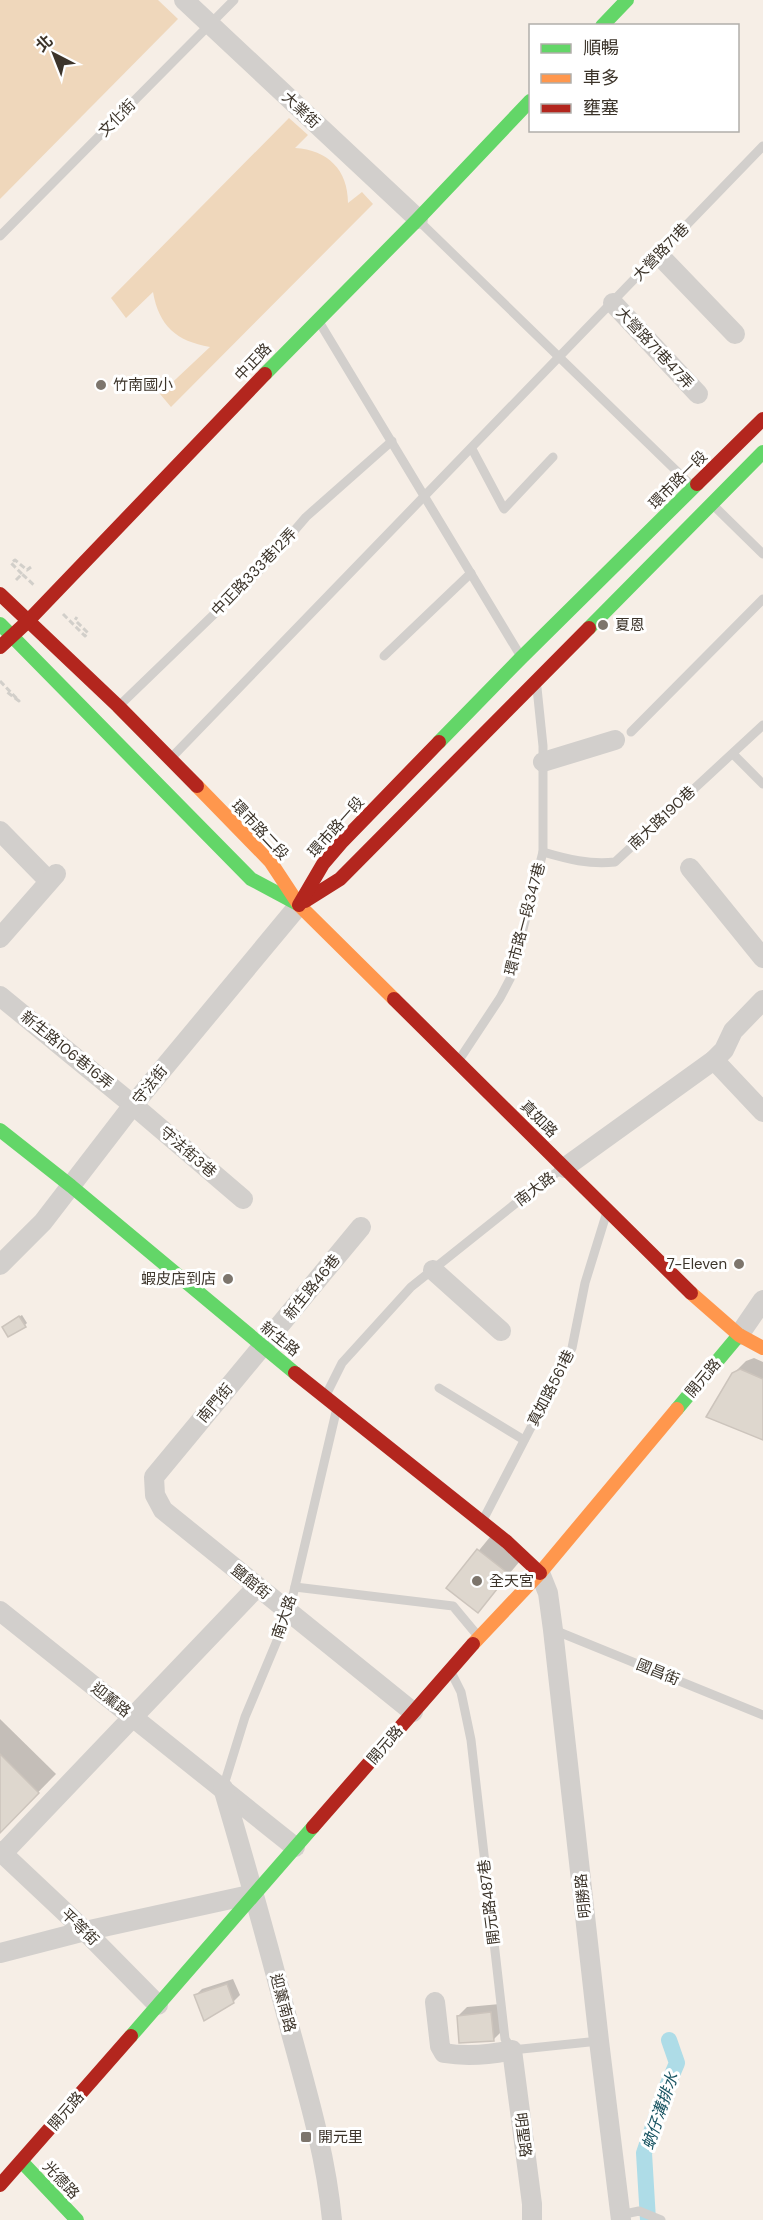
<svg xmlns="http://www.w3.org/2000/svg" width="763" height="2220" font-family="'DM Sans','Noto Sans TC',sans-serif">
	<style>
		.green { fill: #efd7bb }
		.shadow { fill: #0003 }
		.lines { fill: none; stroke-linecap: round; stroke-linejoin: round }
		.canal { stroke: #aedce7; stroke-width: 16 }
		.building { fill: #ded7ce; stroke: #ccc4bc; stroke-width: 1.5 }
		.path { stroke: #d2cfca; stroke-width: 3; stroke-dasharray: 6 3; stroke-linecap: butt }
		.lane { stroke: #d2cfcc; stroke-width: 9 }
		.street { stroke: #d2cfcc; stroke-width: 20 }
		.fast { stroke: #63d668; stroke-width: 14 }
		.slow { stroke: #ff974d; stroke-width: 14 }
		.jam { stroke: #b3261e; stroke-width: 14 }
		.poi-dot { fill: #7d756c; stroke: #fff; stroke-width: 2 }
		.labels { text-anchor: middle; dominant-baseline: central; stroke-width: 6; stroke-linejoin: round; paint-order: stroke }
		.street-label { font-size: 15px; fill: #3c342a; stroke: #fff }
		.poi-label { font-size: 15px; fill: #3c342a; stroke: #fff; text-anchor: start }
		.water-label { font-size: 16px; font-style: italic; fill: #195462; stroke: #fff }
	</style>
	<rect width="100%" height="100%" fill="#f6eee6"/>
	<g class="green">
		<polygon points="0,0 158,0 178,19 0,199"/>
		<path d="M289,118L308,135L295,148C328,150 348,170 348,203L362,192L373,204L171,407L160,394L210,347C176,341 159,326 153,292L126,318L111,298Z"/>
	</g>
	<g class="shadow">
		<polygon points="22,1315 27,1323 25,1325 7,1324"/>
		<polygon points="754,1358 763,1362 763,1438 733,1374 746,1361"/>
		<polygon points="490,1537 520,1561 478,1611 448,1588"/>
		<polygon points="0,1719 56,1774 3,1828 0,1826"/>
		<polygon points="233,1979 240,1995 233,2002 196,1995 202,1989"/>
		<polygon points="500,2004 503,2030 493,2040 458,2016 467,2007"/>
	</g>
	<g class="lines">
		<polyline class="canal" points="648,2220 644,2153 665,2091 677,2063 669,2040"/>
	</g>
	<g class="building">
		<polygon points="19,1316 26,1327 8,1337 2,1327"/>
		<polygon points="740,1369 763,1379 763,1440 706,1417 732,1373"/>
		<polygon points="477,1549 509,1574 478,1613 446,1588"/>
		<polygon points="0,1754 39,1793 0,1833"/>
		<polygon points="227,1984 234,2003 204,2021 194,1995"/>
		<polygon points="491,2012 494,2041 459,2043 457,2016"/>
	</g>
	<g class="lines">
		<g class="path">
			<polyline points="22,574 11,563 15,560 27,570 31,567"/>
			<polyline points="16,580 22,574 35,586"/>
			<polyline points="63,614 85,636 88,633 75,620 77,617"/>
			<polyline points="0,681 19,701 7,692 5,693"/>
		</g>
		<g class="lane">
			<polyline points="420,222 692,486"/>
			<polyline points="0,236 234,0"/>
			<polyline points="318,320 520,655"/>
			<polyline points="472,449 504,509 553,457"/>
			<polyline points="713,505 763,554"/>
			<polyline points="384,656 471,573"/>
			<polyline points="122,703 263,567 306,517 392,441"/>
			<polyline points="631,732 763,599"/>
			<polyline points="733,754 763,784"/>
			<polyline points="173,756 763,146"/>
			<path d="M543,852C567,859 590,865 615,862L763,725"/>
			<polyline points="461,1057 500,998 510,979 543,852 543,746 537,688"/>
			<polyline points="439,1388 524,1440"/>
			<polyline points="326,1395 342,1363 411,1287 530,1192 560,1170"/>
			<polyline points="483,1520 572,1348 585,1283 606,1215"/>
			<polyline points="295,1587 453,1606 478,1636"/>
			<polyline points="554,1630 763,1715"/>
			<polyline points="451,1672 461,1692 471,1740 505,2039 512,2050 599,2041"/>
			<polyline points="223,1788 245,1717 289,1612 336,1412"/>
			<polyline points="620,2215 639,2211 661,2220"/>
		</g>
		<g class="street">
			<polyline points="184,0 418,219"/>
			<polyline points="659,255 735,334"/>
			<polyline points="613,303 698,394"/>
			<polyline points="543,762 615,740"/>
			<polyline points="0,831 49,881"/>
			<polyline points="690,868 763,958"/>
			<polyline points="0,938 56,874"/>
			<polyline points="0,996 133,1105 243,1199"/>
			<polyline points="714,1060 763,1112"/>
			<polyline points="564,1168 714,1060 724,1050 733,1031 763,1000"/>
			<polyline points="361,1227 154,1477 155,1495 163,1510 413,1712"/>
			<polyline points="0,1265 43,1222 133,1105 299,905"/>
			<polyline points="433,1270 501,1331"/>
			<polyline points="739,1335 763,1300"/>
			<polyline points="540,1573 548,1593 553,1630 599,2041 621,2220"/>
			<polyline points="0,1611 295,1847"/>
			<path d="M223,1788C247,1869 270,1951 291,2033C308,2095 326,2156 332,2220"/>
			<polyline points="0,1851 85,1931 158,2005"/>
			<polyline points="3,1853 257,1587"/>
			<polyline points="0,1953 85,1931 254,1894"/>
			<path d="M435,2002L440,2046L444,2053C468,2057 489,2055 512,2050L532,2204V2220"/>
		</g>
		<g class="fast">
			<polyline points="602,26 627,0"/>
			<polyline points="265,374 418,219 530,101"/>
			<polyline points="0,624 251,879 296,903"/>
			<polyline points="589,628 763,452"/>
			<polyline points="439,742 521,658 697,484"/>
			<polyline points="0,1130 71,1186 295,1373"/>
			<polyline points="677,1409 739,1335"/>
			<polyline points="131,2036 313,1827"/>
			<polyline points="22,2162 77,2220"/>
		</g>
		<g class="slow">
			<polyline points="197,786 270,861 299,905 394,999"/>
			<polyline points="691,1293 739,1335 763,1348"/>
			<polyline points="473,1644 540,1573 677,1409"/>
		</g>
		<g class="jam">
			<polyline points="697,484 763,419"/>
			<polyline points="0,594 118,706 197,786"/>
			<polyline points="0,647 27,622 265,374"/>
			<polyline points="305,901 340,879 589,628"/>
			<polyline points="299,905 323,864 341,843 439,742"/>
			<polyline points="394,999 691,1293"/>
			<polyline points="295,1373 507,1542 540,1573"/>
			<polyline points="313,1827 473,1644"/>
			<polyline points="0,2185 131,2036"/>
		</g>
	</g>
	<g class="poi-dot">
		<circle cx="101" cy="385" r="6"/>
		<circle cx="603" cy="625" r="6"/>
		<circle cx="739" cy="1264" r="6"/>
		<circle cx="228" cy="1279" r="6"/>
		<circle cx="477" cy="1581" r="6"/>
		<rect x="300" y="2131" width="12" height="12" rx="3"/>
	</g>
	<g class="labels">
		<g class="street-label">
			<text transform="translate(301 110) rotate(43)">大業街</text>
			<text transform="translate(117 118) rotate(-45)">文化街</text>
			<text transform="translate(661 252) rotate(-46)">大營路71巷</text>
			<text transform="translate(655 348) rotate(47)">大營路71巷47弄</text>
			<text transform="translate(253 362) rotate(-46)">中正路</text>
			<text transform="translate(678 480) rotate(-45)">環市路一段</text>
			<text transform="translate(254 572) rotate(-46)">中正路333巷12弄</text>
			<text transform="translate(662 818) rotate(-43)">南大路190巷</text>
			<text transform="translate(336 827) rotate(-48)">環市路一段</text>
			<text transform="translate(260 830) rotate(47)">環市路二段</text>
			<text transform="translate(525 919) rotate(-75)">環市路一段347巷</text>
			<text transform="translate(67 1050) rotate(39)">新生路106巷16弄</text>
			<text transform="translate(150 1085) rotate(-51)">守法街</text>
			<text transform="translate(539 1119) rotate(45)">真如路</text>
			<text transform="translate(188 1152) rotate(41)">守法街3巷</text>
			<text transform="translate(535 1189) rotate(-37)">南大路</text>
			<text transform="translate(312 1287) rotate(-51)">新生路46巷</text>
			<text transform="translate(280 1339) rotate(39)">新生路</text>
			<text transform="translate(703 1378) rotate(-50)">開元路</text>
			<text transform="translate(551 1388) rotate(-63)">真如路561巷</text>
			<text transform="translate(215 1403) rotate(-50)">南門街</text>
			<text transform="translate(251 1582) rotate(39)">鹽館街</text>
			<text transform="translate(284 1617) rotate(-71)">南大路</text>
			<text transform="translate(658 1672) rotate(22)">國昌街</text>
			<text transform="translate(111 1700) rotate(38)">迎薰路</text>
			<text transform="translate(385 1745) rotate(-49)">開元路</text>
			<text transform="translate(583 1896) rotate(-96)">明勝路</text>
			<text transform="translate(489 1902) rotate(-97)">開元路487巷</text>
			<text transform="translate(80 1927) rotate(44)">平等街</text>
			<text transform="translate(283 2003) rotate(75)">迎薰南路</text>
			<text transform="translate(66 2111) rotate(-49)">開元路</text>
			<text transform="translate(523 2135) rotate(83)">明聖路</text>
			<text transform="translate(61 2180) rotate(47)">光德路</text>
		</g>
		<g class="poi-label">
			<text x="113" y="385">竹南國小</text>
			<text x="615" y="625">夏恩</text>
			<text x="727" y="1264" text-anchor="end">7-Eleven</text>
			<text x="216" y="1279" text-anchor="end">蝦皮店到店</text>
			<text x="489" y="1581">全天宮</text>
			<text x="318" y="2137">開元里</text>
		</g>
		<g class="water-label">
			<text transform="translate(660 2111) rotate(-71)">蚋仔溝排水</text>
		</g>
	</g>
	<rect x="529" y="24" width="210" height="108" fill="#ffffff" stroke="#b1aeaa" stroke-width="1.5"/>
	<rect x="541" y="44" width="30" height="9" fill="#63d668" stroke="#b1aeaa" stroke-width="1.5"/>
	<text x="583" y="54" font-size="18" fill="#3c342a">順暢</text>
	<rect x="541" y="74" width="30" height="9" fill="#ff974d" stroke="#b1aeaa" stroke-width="1.5"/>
	<text x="583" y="84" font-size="18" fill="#3c342a">車多</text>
	<rect x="541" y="104" width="30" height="9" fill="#b3261e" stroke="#b1aeaa" stroke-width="1.5"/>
	<text x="583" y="114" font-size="18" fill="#3c342a">壅塞</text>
	<g transform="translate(54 54) rotate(318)" stroke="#ffffff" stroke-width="4.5" paint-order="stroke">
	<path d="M0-4.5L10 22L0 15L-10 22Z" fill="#3c342a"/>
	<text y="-9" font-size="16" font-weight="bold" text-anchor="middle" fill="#3c342a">北</text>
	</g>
</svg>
